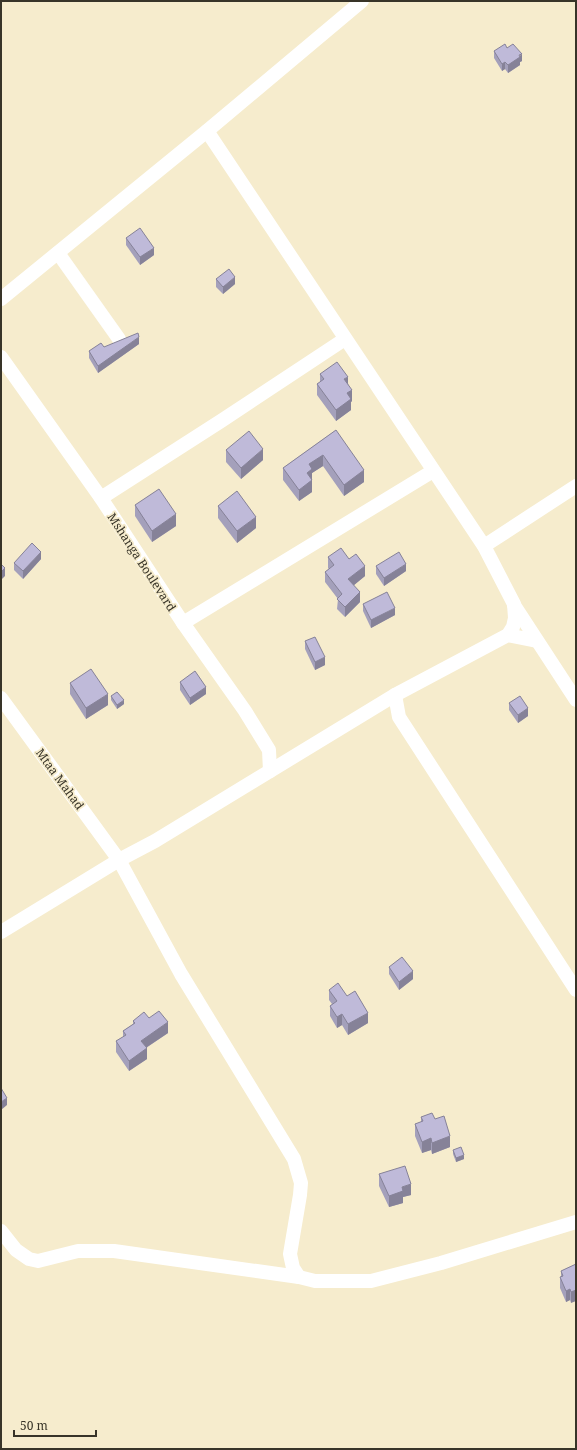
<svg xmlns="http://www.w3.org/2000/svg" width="577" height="1450" font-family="'Noto Serif',serif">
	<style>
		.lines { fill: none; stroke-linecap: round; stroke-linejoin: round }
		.minor { stroke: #fff; stroke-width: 14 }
		.wall { fill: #a4a0bb }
		.shaded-wall { fill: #868298 }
		.building { fill: #bfbad9; stroke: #868298 }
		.labels { text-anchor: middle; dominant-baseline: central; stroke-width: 3.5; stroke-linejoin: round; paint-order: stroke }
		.street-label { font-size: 12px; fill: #383428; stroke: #f6eccd }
	</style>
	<rect width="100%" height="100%" fill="#f6eccd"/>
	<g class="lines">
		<g class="minor">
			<polyline points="58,253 119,339"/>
			<polyline points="1,299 207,131 362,1"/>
			<polyline points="1,357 101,498 183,623 245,711 269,750 270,771"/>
			<polyline points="101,498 221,421 345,339"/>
			<polyline points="484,546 576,486"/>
			<polyline points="514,605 576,700"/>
			<polyline points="183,623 433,471"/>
			<polyline points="508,635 537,641"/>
			<polyline points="395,695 399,717 576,990"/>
			<polyline points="1,698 119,860 181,974 294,1159 301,1183 300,1195 290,1254 293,1268 299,1277"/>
			<polyline points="1,932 119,860 155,841 395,695 508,635 513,627 515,618 514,604 484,546 207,131"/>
			<polyline points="1,1231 16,1250 29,1259 38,1261 78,1251 114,1251 299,1277 315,1281 371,1281 441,1263 576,1222"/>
		</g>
	</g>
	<g class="wall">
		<polygon points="507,48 522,61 520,62 520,65 508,73 505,69 502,71 494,58 494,51"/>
		<polygon points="126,238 154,255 140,265 126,245"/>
		<polygon points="216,279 235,284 223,294 216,287"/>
		<polygon points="139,344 98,373 89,358 89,351 104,347"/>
		<polygon points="320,374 348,383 352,401 351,402 351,410 336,421 317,395 317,384 320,382"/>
		<polygon points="336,430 364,482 344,496 323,466 312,473 312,492 299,501 283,480 283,468"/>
		<polygon points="226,450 263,460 241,479 226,462"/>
		<polygon points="135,505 176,526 152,542 135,516"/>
		<polygon points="218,506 256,528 237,543 218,518"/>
		<polygon points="328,557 349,559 365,576 354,585 360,602 345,617 337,609 338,599 325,582 325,572 329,569 328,568"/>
		<polygon points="41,559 23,579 14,570 14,563"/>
		<polygon points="376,566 406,571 384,586 376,574"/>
		<polygon points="363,604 395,615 371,628 363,611"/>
		<polygon points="305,641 325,665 315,670 305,649"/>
		<polygon points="180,682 206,694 190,705 180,690"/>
		<polygon points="70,683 108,705 86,719 70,694"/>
		<polygon points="111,696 124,704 117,709 111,700"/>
		<polygon points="509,703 528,716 518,723 509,710"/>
		<polygon points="389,967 413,979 399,990 389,974"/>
		<polygon points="329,990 368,1023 348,1035 342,1025 337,1028 330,1016 330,1006 332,1004 329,1000"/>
		<polygon points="149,1018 168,1033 146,1048 147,1059 129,1071 116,1052 116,1041 123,1037 123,1031 133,1024 133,1021"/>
		<polygon points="421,1117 435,1119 450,1147 432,1154 431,1150 422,1153 415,1136 415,1124 421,1122"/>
		<polygon points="453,1150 464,1159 456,1162 453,1154"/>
		<polygon points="379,1174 411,1195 403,1197 403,1203 389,1207 379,1186"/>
		<polygon points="576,1264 571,1303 570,1300 566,1302 560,1288 560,1277 561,1277 561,1271"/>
	</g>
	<g class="shaded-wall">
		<polygon points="522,54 522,61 520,62 520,65 508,73 508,65"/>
		<polygon points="505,62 505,69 502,71 502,64"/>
		<polygon points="154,248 154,255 140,265 140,257"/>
		<polygon points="235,277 235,284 223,294 223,287"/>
		<polygon points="139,337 139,344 98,373 98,366"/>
		<polygon points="348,377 348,388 344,379"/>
		<polygon points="352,390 352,401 351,402 351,410 336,421 336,410 347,393"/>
		<polygon points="263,449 263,460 241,479 241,468"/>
		<polygon points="323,455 323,466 312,473 312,480 307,473 309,464"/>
		<polygon points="364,470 364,482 344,496 344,485"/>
		<polygon points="312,480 312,492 299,501 299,490"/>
		<polygon points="176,514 176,526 152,542 152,531"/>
		<polygon points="256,517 256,528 237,543 237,531"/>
		<polygon points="41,552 41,559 23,579 23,571"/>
		<polygon points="406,564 406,571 384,586 384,578"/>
		<polygon points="365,566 365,576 348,590 348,579"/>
		<polygon points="5,568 5,576 1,580 1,572"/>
		<polygon points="360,592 360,602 345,617 345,607"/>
		<polygon points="395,608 395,615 371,628 371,620"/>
		<polygon points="325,657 325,665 315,670 315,662"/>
		<polygon points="206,687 206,694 190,705 190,698"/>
		<polygon points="108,694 108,705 86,719 86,708"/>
		<polygon points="124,700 124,704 117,709 117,705"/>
		<polygon points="528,708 528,716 518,723 518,715"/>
		<polygon points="413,971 413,979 399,990 399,982"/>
		<polygon points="368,1013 368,1023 348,1035 348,1024"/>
		<polygon points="342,1014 342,1025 337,1028 337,1017"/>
		<polygon points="168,1022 168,1033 141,1051 141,1041"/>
		<polygon points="147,1048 147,1059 129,1071 129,1061"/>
		<polygon points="7,1098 7,1105 1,1110 1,1102"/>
		<polygon points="450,1136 450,1147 432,1154 432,1143"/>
		<polygon points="431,1138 431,1150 422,1153 422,1142"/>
		<polygon points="464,1155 464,1159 456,1162 456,1158"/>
		<polygon points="411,1184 411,1195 403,1197 403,1203 389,1207 389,1196 402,1187"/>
		<polygon points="570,1289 570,1300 566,1302 566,1291"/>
		<polygon points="576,1290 576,1301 571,1303 571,1292"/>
	</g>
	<g class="building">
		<polygon points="505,44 507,48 513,44 522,54 519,55 520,57 508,65 505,62 502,64 494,51"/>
		<polygon points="140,228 154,248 140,257 126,238"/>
		<polygon points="229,269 235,277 223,287 216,279"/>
		<polygon points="138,333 139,337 98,366 89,351 101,343 104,347"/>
		<polygon points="337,362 348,377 344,379 352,390 347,393 351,399 336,410 317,384 324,379 320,374"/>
		<polygon points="336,430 364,470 344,485 323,455 309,464 312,469 307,473 312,480 299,490 283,468"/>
		<polygon points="249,431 263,449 241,468 226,450"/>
		<polygon points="159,489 176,514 152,531 135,505"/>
		<polygon points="237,491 256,517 237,531 218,506"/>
		<polygon points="32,543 41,552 23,571 14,563"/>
		<polygon points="341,548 349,559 356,554 365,566 348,579 360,592 345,607 337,599 342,594 325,572 334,565 328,557"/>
		<polygon points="399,552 406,564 384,578 376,566"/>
		<polygon points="1,564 5,568 1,572"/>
		<polygon points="387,592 395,608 371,620 363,604"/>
		<polygon points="315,637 325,657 315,662 305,641"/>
		<polygon points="91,669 108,694 86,708 70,683"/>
		<polygon points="195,671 206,687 190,698 180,682"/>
		<polygon points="117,692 124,700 117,705 111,696"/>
		<polygon points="520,696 528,708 518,715 509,703"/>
		<polygon points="402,957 413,971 399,982 389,967"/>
		<polygon points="338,983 347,996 355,991 368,1013 348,1024 342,1014 337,1017 330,1006 337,1001 329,990"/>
		<polygon points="159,1011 168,1022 141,1041 147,1048 129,1061 116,1041 126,1035 123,1031 135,1023 133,1021 144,1012 149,1018"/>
		<polygon points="1,1088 7,1098 1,1102"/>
		<polygon points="432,1113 435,1119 444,1116 450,1136 432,1143 431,1138 422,1142 415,1124 423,1121 421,1117"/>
		<polygon points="461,1147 464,1155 456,1158 453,1150"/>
		<polygon points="405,1166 411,1184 402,1187 403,1191 389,1196 379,1174"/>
		<polygon points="576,1264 576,1290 571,1292 570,1289 566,1291 560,1277 563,1276 561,1271"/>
	</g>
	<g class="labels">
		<g class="street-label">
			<text transform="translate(142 562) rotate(57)">Mshanga Boulevard</text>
			<text transform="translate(60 779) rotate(54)">Mtaa Mahad</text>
		</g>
	</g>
	<rect width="577" height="1450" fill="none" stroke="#383428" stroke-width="4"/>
	<path d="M14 1430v6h82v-6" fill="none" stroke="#383428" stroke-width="2"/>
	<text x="20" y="1430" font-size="12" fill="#383428" stroke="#f6eccd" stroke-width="3" paint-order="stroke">50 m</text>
</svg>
